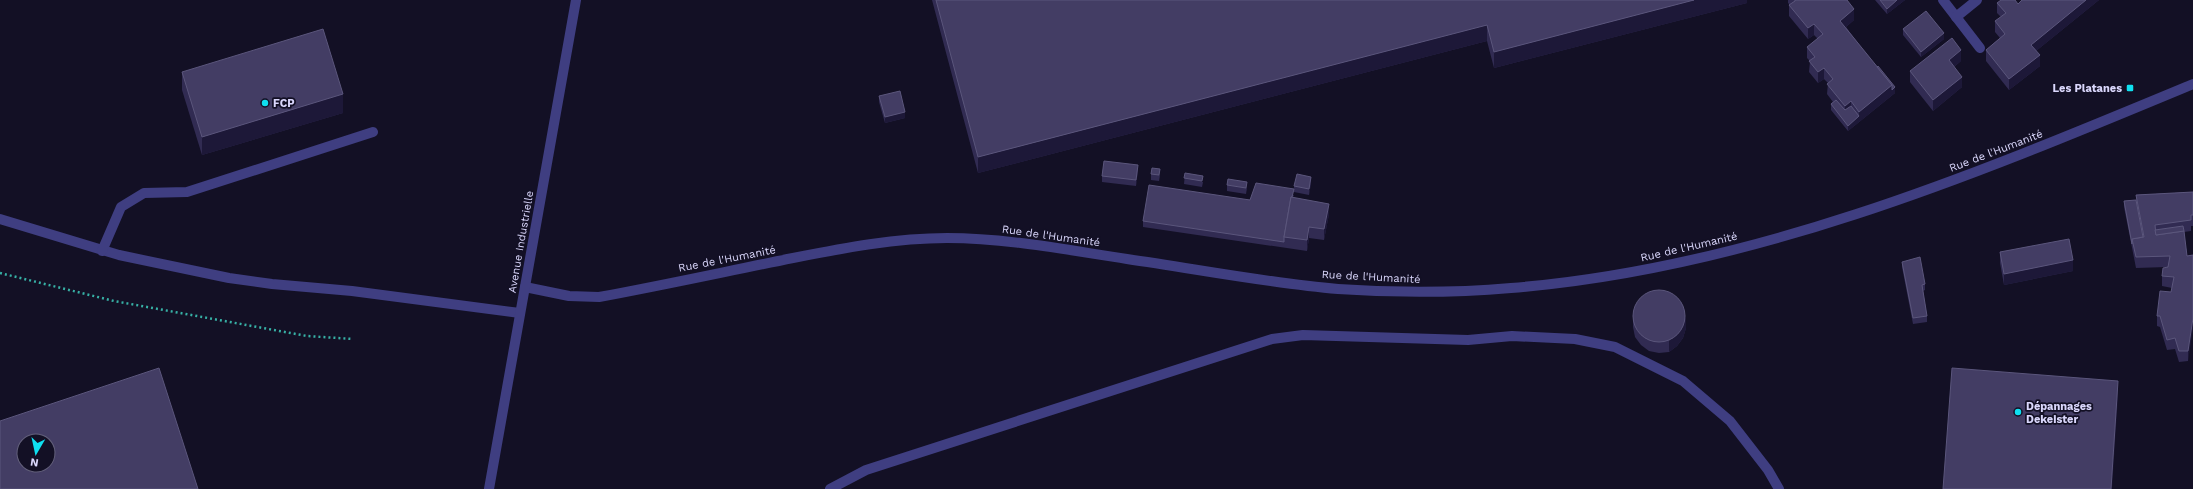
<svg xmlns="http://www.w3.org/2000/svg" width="2193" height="489" font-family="'Work Sans',sans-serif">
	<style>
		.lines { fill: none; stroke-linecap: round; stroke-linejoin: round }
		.path { stroke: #37b0a5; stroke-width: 2.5; stroke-dasharray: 2 3; stroke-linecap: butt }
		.service { stroke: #3f3e81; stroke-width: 10 }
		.minor { stroke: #3f3e81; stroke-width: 10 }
		.tertiary { stroke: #3f3e81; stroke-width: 10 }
		.wall { fill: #312b52 }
		.shaded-wall { fill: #1d1838 }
		.building { fill: #433d64; stroke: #5b567c; fill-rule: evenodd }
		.poi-dot { fill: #0fe0f0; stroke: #131025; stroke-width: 1.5 }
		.labels { text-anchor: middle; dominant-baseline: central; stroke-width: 3.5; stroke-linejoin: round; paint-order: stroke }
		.poi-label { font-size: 11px; font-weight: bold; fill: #dad7fc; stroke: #131025; text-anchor: start }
		.street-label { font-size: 11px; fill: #dad7fc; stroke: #131025 }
	</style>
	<rect width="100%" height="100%" fill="#131025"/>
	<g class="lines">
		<polyline class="path" points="0,273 114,301 307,336 353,339"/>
		<g class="service">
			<polyline points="0,219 119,255 229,278 272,284 352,291 520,313"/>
			<polyline points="102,251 121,207 144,193 187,192 373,132"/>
			<polyline points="830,489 866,470 1272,339 1303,335 1468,340 1512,336 1575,339 1615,347 1683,381 1730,421 1768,470 1779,489"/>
		</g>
		<g class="minor">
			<polyline points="1943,0 1980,48"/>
			<polyline points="1956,17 1977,0"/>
			<path d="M525,287L569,296L599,297C664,285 728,271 793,258C844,248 895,238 947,238C1007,238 1067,250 1127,259C1197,269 1268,283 1338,289C1396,293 1453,293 1511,288C1750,269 1974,175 2193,84"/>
		</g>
		<polyline class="tertiary" points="489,489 576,0"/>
	</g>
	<g class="wall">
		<polygon points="932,0 1747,0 1747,3 1494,68 1487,41 978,173"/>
		<polygon points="1788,0 1847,0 1854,20 1846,27 1895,93 1848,131 1831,110 1831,104 1833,102 1827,94 1828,83 1824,79 1818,83 1809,72 1810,61 1807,58 1807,47 1818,39 1814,35 1808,39 1789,16 1789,5 1790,5 1788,3"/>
		<polygon points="1875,0 1905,0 1887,14"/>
		<polygon points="2022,0 2099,0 2036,51 2040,66 2009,90 1986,61 1986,50 2000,38 1995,32 1995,21 2001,17 1997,13 1997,3 2018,4"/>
		<polygon points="1903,29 1944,39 1921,57 1903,35"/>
		<polygon points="1961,61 1954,67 1962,87 1933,111 1910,82 1910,71"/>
		<polygon points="182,72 343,113 202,155 182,90"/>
		<polygon points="879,96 905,118 885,123 879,102"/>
		<polygon points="1138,170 1136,186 1102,182 1102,176"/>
		<polygon points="1185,173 1203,182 1202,187 1184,184"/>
		<polygon points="1151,174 1160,175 1159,181 1151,180"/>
		<polygon points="1311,183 1309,195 1294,192 1294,186"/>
		<polygon points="1227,185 1247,188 1246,194 1227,191"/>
		<polygon points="2193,192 2193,226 2191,226 2191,231 2184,232 2187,256 2193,255 2188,361 2179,362 2175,349 2167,350 2160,327 2157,326 2157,316 2171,292 2172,288 2162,286 2162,276 2167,267 2136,268 2124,207 2124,201 2136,200 2136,195"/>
		<polygon points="1294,195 1293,197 1329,214 1324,240 1309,238 1307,251 1143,227 1143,221 1250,200"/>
		<polygon points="2000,252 2073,271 2004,285 2000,263"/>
		<polygon points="1902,262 1925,284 1925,290 1923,291 1927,316 1927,322 1913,324 1902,267"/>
		<polygon points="1633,316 1686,328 1683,338 1677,346 1669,352 1659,353 1649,351 1641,345 1635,337 1633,327"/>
	</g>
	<g class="shaded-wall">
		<polygon points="1694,0 1747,0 1747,3 1494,68 1494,52"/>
		<polygon points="1897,0 1905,0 1887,14 1887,9"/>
		<polygon points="2086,0 2099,0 2031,55 2031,45"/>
		<polygon points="1854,9 1854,20 1840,32 1840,21"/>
		<polygon points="1814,24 1814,35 1808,39 1808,28"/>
		<polygon points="1487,25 1487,41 978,173 978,157"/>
		<polygon points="1944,33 1944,39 1921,57 1921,52"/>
		<polygon points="1961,50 1961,61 1949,71 1949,60"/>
		<polygon points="2040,55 2040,66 2009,90 2009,79"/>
		<polygon points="1824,68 1824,79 1818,83 1818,72"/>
		<polygon points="1962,77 1962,87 1933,111 1933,100"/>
		<polygon points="1892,85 1895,87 1895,93 1848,131 1848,126 1859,116 1859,112"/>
		<polygon points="343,94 343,113 202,155 202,137"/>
		<polygon points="1851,101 1851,112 1845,116 1845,106"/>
		<polygon points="905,112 905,118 885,123 885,117"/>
		<polygon points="1138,165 1138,170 1136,186 1136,180"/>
		<polygon points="1311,177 1311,183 1309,195 1309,189"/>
		<polygon points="1329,204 1329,214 1324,240 1324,229"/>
		<polygon points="1309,227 1309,238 1307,251 1307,240"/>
		<polygon points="2073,260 2073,271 2004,285 2004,274"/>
		<polygon points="1686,317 1686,328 1683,338 1677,346 1669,352 1669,341"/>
		<polygon points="2193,318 2193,329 2188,361 2188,351"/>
		<polygon points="2118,381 2118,397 2112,489 2111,489"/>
	</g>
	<g class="building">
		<polygon points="936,0 1694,0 1494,52 1487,25 978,157"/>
		<polygon points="1795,0 1847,0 1854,9 1840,21 1892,85 1859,112 1851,101 1845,106 1827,84 1833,79 1824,68 1818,72 1809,61 1815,57 1807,47 1823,34 1814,24 1808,28 1789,5 1795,1"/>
		<polygon points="1880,0 1897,0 1887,9"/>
		<polygon points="2001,0 2015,0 2018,4 2022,0 2086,0 2031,45 2040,55 2009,79 1986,50 2005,34 1995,21 2006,13 1997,3"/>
		<polygon points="1926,11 1944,33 1921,52 1903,29"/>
		<polygon points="323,29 343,94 202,137 182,72"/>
		<polygon points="1952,38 1961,50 1949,60 1962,77 1933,100 1910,71"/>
		<polygon points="1878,66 1895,87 1892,90 1892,85 1877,67"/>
		<polygon points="900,91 905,112 885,117 879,96"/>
		<polygon points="1836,100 1845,110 1851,106 1859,116 1848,126 1831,104"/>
		<polygon points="1104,161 1138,165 1136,180 1102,176"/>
		<polygon points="1152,168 1160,169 1159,175 1151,174"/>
		<polygon points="1185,173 1203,176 1202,181 1184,178"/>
		<polygon points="1297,174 1311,177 1309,189 1294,186"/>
		<polygon points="1228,179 1247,182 1246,188 1227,185"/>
		<polygon points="1256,183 1294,189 1292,197 1291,197 1284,237 1284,242 1143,221 1149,185 1250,200"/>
		<polygon points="2193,192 2193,215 2191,215 2191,220 2155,225 2156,235 2184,231 2187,256 2193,255 2193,318 2188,351 2179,351 2175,338 2167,340 2160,316 2157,316 2160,291 2171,292 2174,277 2162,276 2163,268 2168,267 2170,256 2136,257 2132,239 2144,237 2136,195"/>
		<polygon points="1291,197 1329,204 1324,229 1309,227 1307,240 1284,237"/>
		<polygon points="2136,200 2143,237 2132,239 2132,244 2124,201"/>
		<polygon points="2183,226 2184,231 2156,235 2155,230"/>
		<polygon points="2069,239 2073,260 2004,274 2000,252"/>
		<polygon points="1920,257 1925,284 1922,285 1927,316 1913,318 1902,262"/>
		<circle cx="1659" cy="316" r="26"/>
		<path d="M159,368L198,489H0V421ZM24,441H48V465H24Z"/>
		<polygon points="1952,368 2118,381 2111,489 1943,489"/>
	</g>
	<g class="poi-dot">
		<rect x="2126" y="84" width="8" height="8" rx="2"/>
		<circle cx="265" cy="103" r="4"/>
		<circle cx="2018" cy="412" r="4"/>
	</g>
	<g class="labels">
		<g class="poi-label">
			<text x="2122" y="88" text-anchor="end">Les Platanes</text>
			<text x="273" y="103">FCP</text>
			<text x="2026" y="406">Dépannages<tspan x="2026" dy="13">Dekeister</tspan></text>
		</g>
		<g class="street-label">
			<text transform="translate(1996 151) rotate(-21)">Rue de l'Humanité</text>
			<text transform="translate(1051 236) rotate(8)">Rue de l'Humanité</text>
			<text transform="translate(521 242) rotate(-80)">Avenue Industrielle</text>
			<text transform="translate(1689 247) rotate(-13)">Rue de l'Humanité</text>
			<text transform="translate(727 259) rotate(-11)">Rue de l'Humanité</text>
			<text transform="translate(1371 277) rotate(3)">Rue de l'Humanité</text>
		</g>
	</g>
	<g transform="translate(36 453) rotate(189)"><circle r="19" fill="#131025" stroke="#63607b"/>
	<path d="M0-3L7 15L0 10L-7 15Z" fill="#0fe0f0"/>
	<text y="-6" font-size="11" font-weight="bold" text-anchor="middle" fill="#dad7fc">N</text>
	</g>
</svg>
